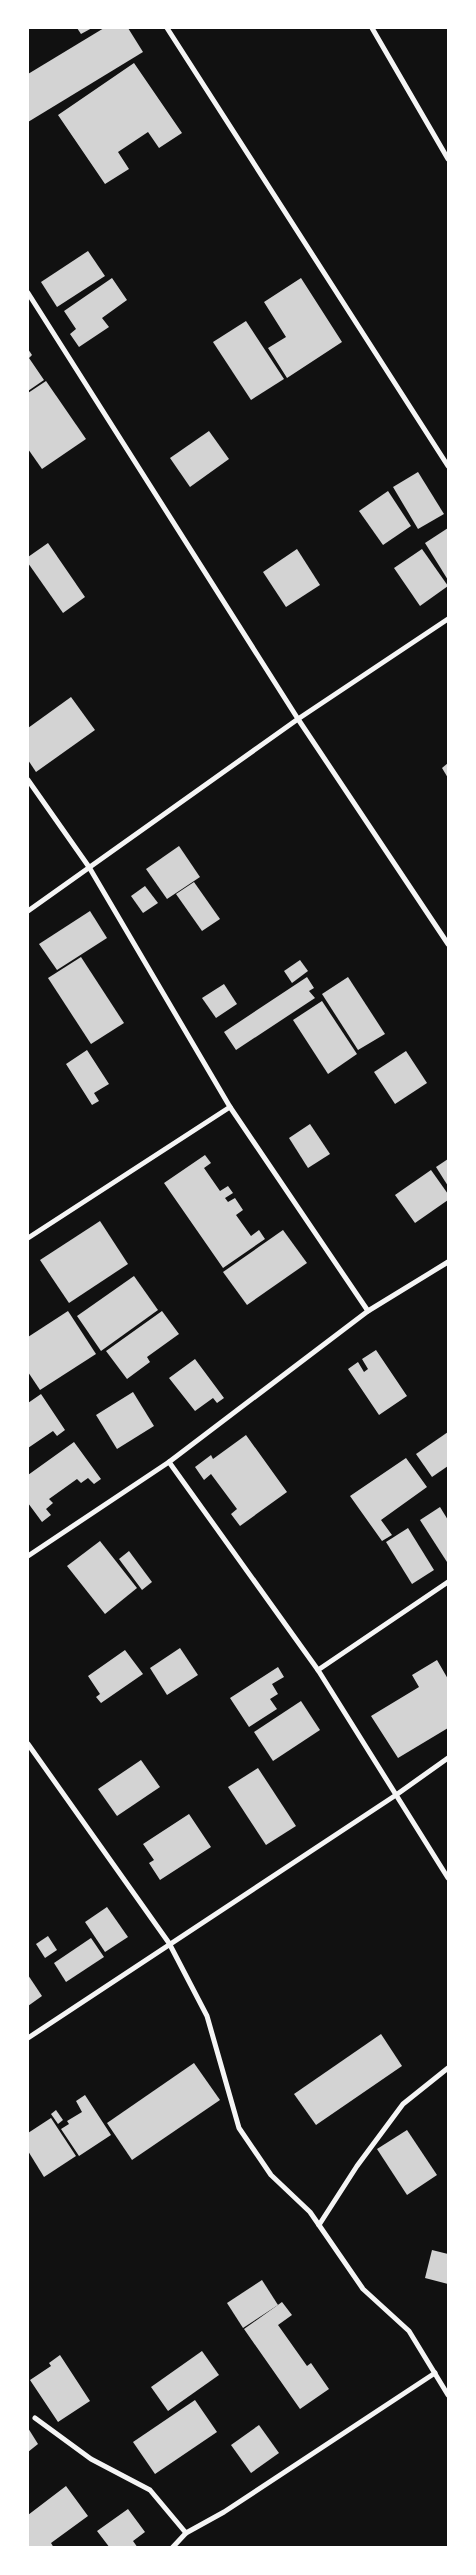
<svg xmlns="http://www.w3.org/2000/svg" width="476" height="2575" font-family="'Open Sans',sans-serif">
	<style>
		.building { fill: #d3d3d3 }
		.lines { fill: none; stroke-linecap: round; stroke-linejoin: round }
		.minor { stroke: #f5f5f5; stroke-width: 5 }
	</style>
	<rect width="100%" height="100%" fill="#111"/>
	<g class="building">
		<polygon points="77,28 92,28 81,34"/>
		<polygon points="104,28 128,28 143,52 28,122 28,74"/>
		<polygon points="134,63 182,133 159,148 148,132 118,152 129,169 105,184 58,115"/>
		<polygon points="88,251 105,276 57,307 41,282"/>
		<polygon points="112,278 127,300 102,318 109,327 79,347 70,334 76,329 64,311"/>
		<polygon points="301,278 342,342 287,378 268,348 286,337 264,302"/>
		<polygon points="246,321 284,379 251,400 213,342"/>
		<polygon points="28,349 32,355 29,358 44,380 28,391"/>
		<polygon points="46,381 86,439 42,469 28,449 28,393"/>
		<polygon points="209,431 229,459 190,487 170,458"/>
		<polygon points="418,472 444,514 418,529 393,487"/>
		<polygon points="388,491 411,526 383,545 359,511"/>
		<polygon points="448,528 448,580 425,543"/>
		<polygon points="48,543 85,597 63,613 28,563 28,557"/>
		<polygon points="297,549 320,585 286,607 263,572"/>
		<polygon points="422,549 448,586 420,606 394,568"/>
		<polygon points="71,697 95,730 36,772 28,760 28,728"/>
		<polygon points="448,763 448,778 442,768"/>
		<polygon points="179,846 200,877 167,899 146,869"/>
		<polygon points="194,882 220,919 202,931 176,894"/>
		<polygon points="145,886 158,903 143,913 131,896"/>
		<polygon points="90,911 107,938 57,970 39,944"/>
		<polygon points="81,957 124,1023 91,1044 48,978"/>
		<polygon points="300,960 308,971 292,983 284,971"/>
		<polygon points="307,977 314,988 309,991 315,998 236,1050 224,1032"/>
		<polygon points="348,977 385,1034 358,1050 322,994"/>
		<polygon points="224,984 237,1004 216,1018 202,998"/>
		<polygon points="322,1001 357,1054 328,1074 293,1020"/>
		<polygon points="87,1050 109,1084 94,1093 99,1101 92,1105 66,1064"/>
		<polygon points="406,1051 427,1083 395,1104 374,1072"/>
		<polygon points="310,1124 330,1154 308,1168 289,1138"/>
		<polygon points="205,1155 211,1163 204,1168 220,1191 228,1186 233,1193 225,1198 228,1202 235,1198 243,1210 236,1215 251,1236 259,1230 265,1239 223,1268 164,1183"/>
		<polygon points="448,1159 448,1186 436,1167"/>
		<polygon points="431,1170 448,1194 448,1200 415,1223 395,1195"/>
		<polygon points="100,1221 128,1264 69,1303 40,1260"/>
		<polygon points="283,1230 307,1263 247,1305 223,1272"/>
		<polygon points="134,1276 158,1310 101,1351 77,1316"/>
		<polygon points="68,1311 96,1354 40,1390 28,1372 28,1337"/>
		<polygon points="162,1311 179,1334 147,1357 150,1362 127,1379 106,1351"/>
		<polygon points="376,1350 407,1396 379,1415 348,1369 358,1362 364,1372 368,1369 362,1359"/>
		<polygon points="195,1359 224,1398 217,1403 213,1398 195,1411 169,1378"/>
		<polygon points="133,1392 154,1426 117,1449 96,1415"/>
		<polygon points="41,1394 65,1430 57,1436 53,1431 28,1448 28,1403"/>
		<polygon points="448,1432 448,1466 432,1477 416,1454"/>
		<polygon points="246,1435 287,1492 240,1526 231,1514 237,1509 211,1474 204,1480 195,1467 211,1455 213,1459"/>
		<polygon points="74,1442 101,1479 94,1484 88,1478 81,1483 77,1479 49,1499 53,1503 46,1509 51,1515 42,1522 28,1503 28,1475"/>
		<polygon points="406,1458 427,1487 381,1520 392,1535 382,1541 350,1496"/>
		<polygon points="440,1507 448,1520 447,1562 420,1520"/>
		<polygon points="408,1528 434,1570 412,1584 386,1542"/>
		<polygon points="100,1541 137,1588 105,1614 67,1566"/>
		<polygon points="129,1551 152,1582 142,1590 119,1559"/>
		<polygon points="180,1648 198,1675 167,1695 150,1668"/>
		<polygon points="125,1650 143,1674 101,1703 96,1697 100,1694 88,1676"/>
		<polygon points="437,1660 448,1679 448,1728 398,1758 371,1716 419,1687 412,1675"/>
		<polygon points="278,1667 284,1677 272,1684 278,1694 270,1699 277,1709 249,1727 230,1698"/>
		<polygon points="301,1701 320,1730 273,1761 254,1732"/>
		<polygon points="141,1760 160,1787 117,1816 98,1789"/>
		<polygon points="258,1768 296,1826 266,1845 228,1787"/>
		<polygon points="189,1814 211,1847 160,1880 149,1863 154,1860 143,1844"/>
		<polygon points="107,1907 128,1937 105,1952 85,1922"/>
		<polygon points="48,1936 57,1950 45,1958 36,1944"/>
		<polygon points="91,1938 104,1957 66,1982 54,1963"/>
		<polygon points="28,1975 42,1996 28,2006"/>
		<polygon points="381,2034 402,2066 316,2125 294,2094"/>
		<polygon points="194,2063 220,2100 132,2160 107,2123"/>
		<polygon points="85,2095 111,2135 79,2156 61,2129 69,2124 67,2121 82,2112 76,2101"/>
		<polygon points="56,2110 63,2120 58,2124 51,2114"/>
		<polygon points="51,2118 76,2156 44,2177 28,2151 28,2133"/>
		<polygon points="407,2130 437,2175 407,2195 377,2149"/>
		<polygon points="432,2250 448,2254 448,2284 425,2278"/>
		<polygon points="262,2280 278,2305 243,2328 227,2303"/>
		<polygon points="282,2302 292,2315 278,2325 307,2366 311,2363 329,2389 300,2409 244,2329"/>
		<polygon points="202,2351 219,2375 168,2411 151,2387"/>
		<polygon points="60,2355 90,2401 58,2422 30,2380 51,2366 49,2363"/>
		<polygon points="195,2400 217,2432 155,2474 133,2442"/>
		<polygon points="259,2425 279,2453 251,2473 231,2445"/>
		<polygon points="28,2428 38,2444 28,2452"/>
		<polygon points="66,2486 88,2516 51,2543 54,2548 28,2548 28,2515"/>
		<polygon points="128,2509 145,2532 133,2541 138,2548 110,2548 97,2531"/>
	</g>
	<g class="lines">
		<g class="minor">
			<polyline points="167,28 448,466"/>
			<polyline points="372,28 448,159"/>
			<polyline points="28,293 298,719 448,944"/>
			<polyline points="28,780 89,867 230,1107 368,1311"/>
			<polyline points="28,911 298,719 448,619"/>
			<polyline points="28,1238 230,1107"/>
			<polyline points="169,1462 318,1670 448,1878"/>
			<polyline points="28,1556 169,1462 368,1311 448,1262"/>
			<polyline points="318,1670 448,1582"/>
			<polyline points="28,1744 169,1943 207,2016 239,2128 271,2175 310,2212 363,2289 409,2331 448,2395"/>
			<polyline points="28,2038 396,1795 448,1758"/>
			<polyline points="319,2225 357,2166 403,2104 448,2068"/>
			<polyline points="35,2418 91,2459 150,2490 186,2533 224,2512 435,2373"/>
			<polyline points="172,2548 186,2533"/>
		</g>
	</g>
	<rect width="476" height="2575" fill="none" stroke="#ffffff" stroke-width="58"/>
</svg>
